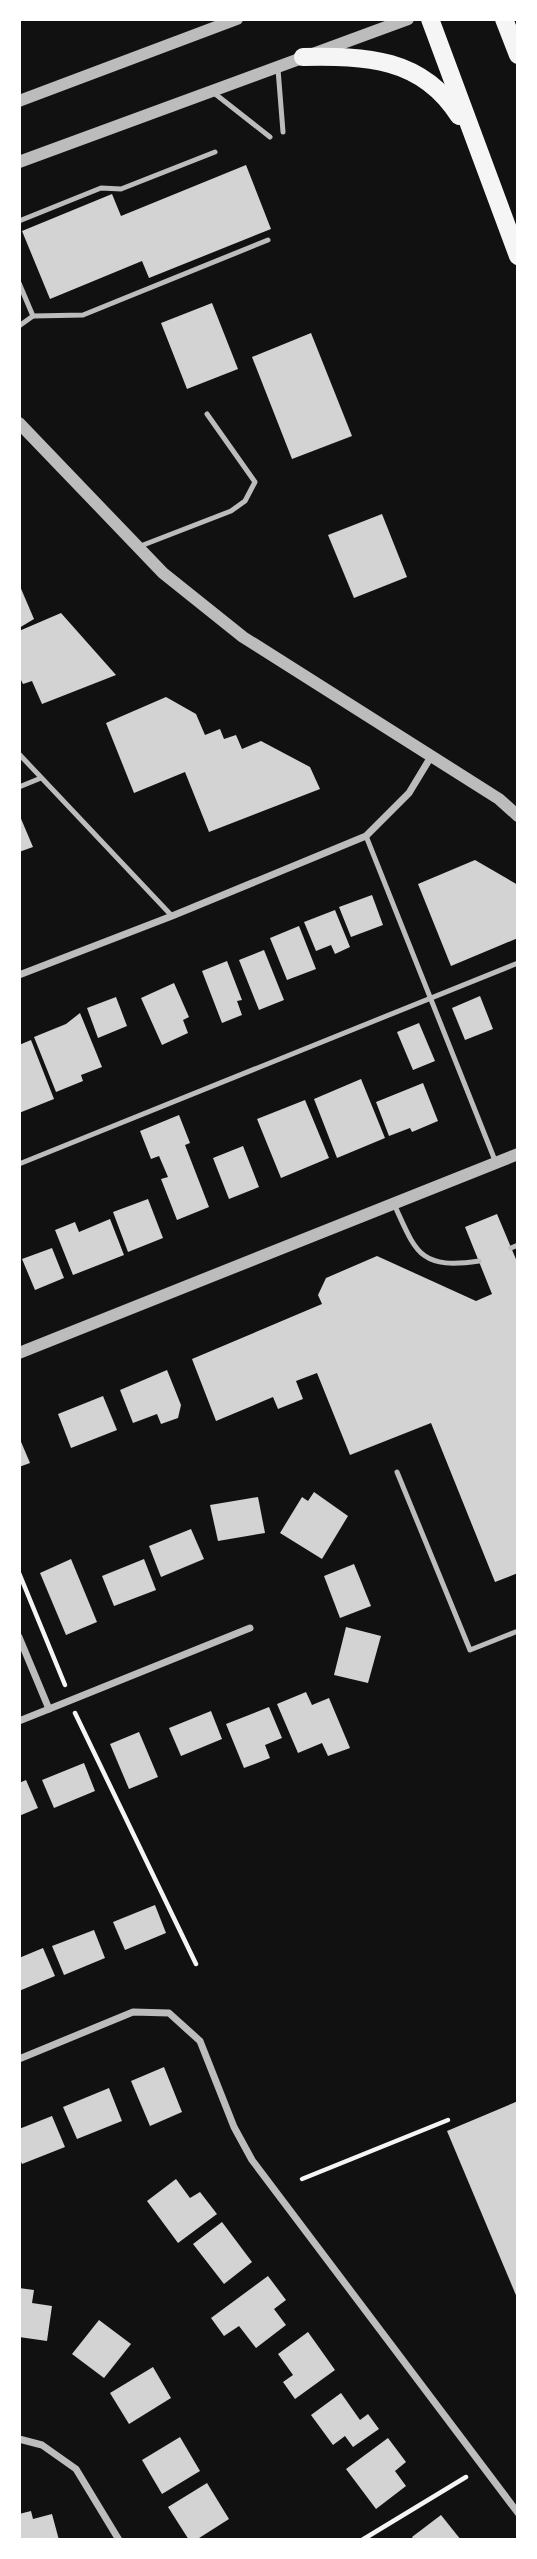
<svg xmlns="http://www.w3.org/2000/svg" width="537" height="2559" font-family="'Roboto Condensed',sans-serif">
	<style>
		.building { fill: #d3d3d3 }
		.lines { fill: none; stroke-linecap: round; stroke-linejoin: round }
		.path { stroke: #f5f5f5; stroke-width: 4.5 }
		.service { stroke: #bcbcbc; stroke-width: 5 }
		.minor { stroke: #bcbcbc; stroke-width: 7 }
		.tertiary { stroke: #bcbcbc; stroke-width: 12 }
		.primary { stroke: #f5f5f5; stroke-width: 18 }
	</style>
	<rect width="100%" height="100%" fill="#111"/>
	<g class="building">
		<polygon points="246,165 271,229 149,278 142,261 50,299 22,231 112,194 121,216"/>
		<polygon points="212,303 238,369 187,389 161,323"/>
		<polygon points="311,333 352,436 292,459 252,357"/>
		<polygon points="382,514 407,577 354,598 328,535"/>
		<polygon points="19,584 34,619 19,628"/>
		<polygon points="61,613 116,675 42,704 32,681 23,684 19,676 19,631"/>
		<polygon points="166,697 196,714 205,735 220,729 224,739 236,735 242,749 261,741 310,767 320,789 209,832 185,772 134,793 106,723"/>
		<polygon points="19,814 33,847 19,852"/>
		<polygon points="475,860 518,885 518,938 451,966 418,884"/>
		<polygon points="372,895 383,925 351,937 339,907"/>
		<polygon points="335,910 350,947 335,954 331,945 316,951 304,922"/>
		<polygon points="299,926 316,969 287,980 270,938"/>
		<polygon points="264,950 284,1000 259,1010 239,960"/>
		<polygon points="227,961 242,1000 237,1001 242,1015 222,1023 202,971"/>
		<polygon points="174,983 189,1017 183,1020 188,1033 162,1045 141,998"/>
		<polygon points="480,996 493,1029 465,1040 452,1008"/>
		<polygon points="116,997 127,1026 98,1038 87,1008"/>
		<polygon points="80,1013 102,1067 81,1075 83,1081 56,1092 34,1037 66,1024"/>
		<polygon points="419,1023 435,1061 413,1070 397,1032"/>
		<polygon points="31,1040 54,1099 19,1113 19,1045"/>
		<polygon points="361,1079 385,1138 337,1158 314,1099"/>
		<polygon points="423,1083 438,1121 412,1132 410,1128 389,1136 376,1102"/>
		<polygon points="305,1100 329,1158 281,1178 257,1119"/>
		<polygon points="179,1115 190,1143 185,1145 209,1207 177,1220 161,1179 168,1177 159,1156 151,1159 140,1131"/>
		<polygon points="243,1146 259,1187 229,1199 213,1158"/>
		<polygon points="148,1199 163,1238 128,1252 113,1212"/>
		<polygon points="497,1214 518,1264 518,1573 495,1582 431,1423 350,1455 317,1373 296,1381 303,1399 278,1409 273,1397 216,1421 192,1359 322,1304 318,1295 326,1278 377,1256 476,1301 492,1294 465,1227"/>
		<polygon points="110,1219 124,1255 73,1275 55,1230 75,1222 79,1232"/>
		<polygon points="52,1248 64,1278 35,1290 22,1259"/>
		<polygon points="167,1370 181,1405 178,1418 161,1424 157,1414 133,1423 120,1390"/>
		<polygon points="103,1396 117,1430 71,1448 58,1414"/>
		<polygon points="19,1437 30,1463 19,1467"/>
		<polygon points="314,1492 348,1516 322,1559 280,1533 302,1497 308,1501"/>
		<polygon points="258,1497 265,1533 218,1541 210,1505"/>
		<polygon points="191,1529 204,1559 161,1577 149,1546"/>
		<polygon points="71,1559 97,1622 66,1635 40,1573"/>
		<polygon points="144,1559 156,1590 114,1606 102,1576"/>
		<polygon points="354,1564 371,1606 340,1618 324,1576"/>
		<polygon points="346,1627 381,1636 368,1683 334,1675"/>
		<polygon points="306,1692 312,1705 329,1698 350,1748 328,1756 322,1743 298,1753 277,1704"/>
		<polygon points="269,1707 282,1738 265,1745 270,1758 244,1768 226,1724"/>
		<polygon points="211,1711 222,1739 181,1756 169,1728"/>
		<polygon points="139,1732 158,1777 129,1789 110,1744"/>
		<polygon points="84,1763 95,1791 54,1808 42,1780"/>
		<polygon points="26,1780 38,1808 19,1816 19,1783"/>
		<polygon points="155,1905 166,1933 125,1950 113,1922"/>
		<polygon points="94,1930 105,1958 64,1975 52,1946"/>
		<polygon points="43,1948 55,1976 19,1991 19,1958"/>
		<polygon points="164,2067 182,2112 150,2126 131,2081"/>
		<polygon points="109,2088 122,2121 77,2139 63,2107"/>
		<polygon points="518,2101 518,2300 447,2131"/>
		<polygon points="52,2116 65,2147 22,2164 19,2157 19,2129"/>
		<polygon points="176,2179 190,2198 200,2192 217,2214 178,2243 147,2201"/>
		<polygon points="222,2222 252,2262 224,2284 193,2244"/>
		<polygon points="268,2276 286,2300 274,2309 286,2325 256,2348 239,2326 224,2336 211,2318"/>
		<polygon points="19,2288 34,2290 32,2303 52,2306 47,2341 19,2337"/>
		<polygon points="99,2320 131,2344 104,2378 72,2354"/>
		<polygon points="308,2332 335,2370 295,2399 283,2382 293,2375 278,2354"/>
		<polygon points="153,2367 171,2398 129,2424 110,2393"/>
		<polygon points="341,2393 360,2420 368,2414 379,2429 353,2447 345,2436 333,2445 311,2415"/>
		<polygon points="180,2437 200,2471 162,2494 142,2460"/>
		<polygon points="388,2438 406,2462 395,2471 406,2486 376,2509 346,2469"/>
		<polygon points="207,2483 229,2519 196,2540 189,2540 168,2507"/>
		<polygon points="31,2511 33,2519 52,2514 59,2540 19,2540 19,2514"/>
		<polygon points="441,2515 461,2540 414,2540 412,2537"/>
	</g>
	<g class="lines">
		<g class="path">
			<polyline points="19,1573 65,1685"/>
			<polyline points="75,1713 196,1964"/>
			<polyline points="302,2179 448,2120"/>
			<polyline points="362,2540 466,2477"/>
		</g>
		<g class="service">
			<polyline points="278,69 283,132"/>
			<polyline points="214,93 270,137"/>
			<polyline points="19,221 101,188 121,189 215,152"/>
			<polyline points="19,283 33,316 19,326"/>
			<polyline points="33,316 83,315 268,240"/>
			<polyline points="138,547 231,511 245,501 255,482 207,414"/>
			<polyline points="19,754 172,916"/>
			<polyline points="19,787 41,778"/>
			<polyline points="366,836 496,1163"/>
			<polyline points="19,1164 518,963"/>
			<path d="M394,1204C416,1252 419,1270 479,1261"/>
			<polyline points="511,1248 518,1245"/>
			<polyline points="397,1472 470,1650 518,1631"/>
		</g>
		<g class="minor">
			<polyline points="19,975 172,916 366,836 409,793 432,755"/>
			<polyline points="19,1637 49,1709 19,1721"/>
			<polyline points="49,1709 250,1628"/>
			<polyline points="19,2059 133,2012 169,2013 200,2041 234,2127 252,2160 518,2513"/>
			<polyline points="19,2439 42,2445 76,2469 119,2540"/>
		</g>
		<g class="tertiary">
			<polyline points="19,101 237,19"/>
			<polyline points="19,162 408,19"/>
			<polyline points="19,423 163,573 243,637 499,799 518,816"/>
			<polyline points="19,1353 518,1154"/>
		</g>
		<g class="primary">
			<polyline points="430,19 518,256"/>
			<polyline points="504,19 518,55"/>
			<path d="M303,57C365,56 422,57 459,116"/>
		</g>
	</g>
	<rect width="537" height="2559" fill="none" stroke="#ffffff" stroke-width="42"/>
</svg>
